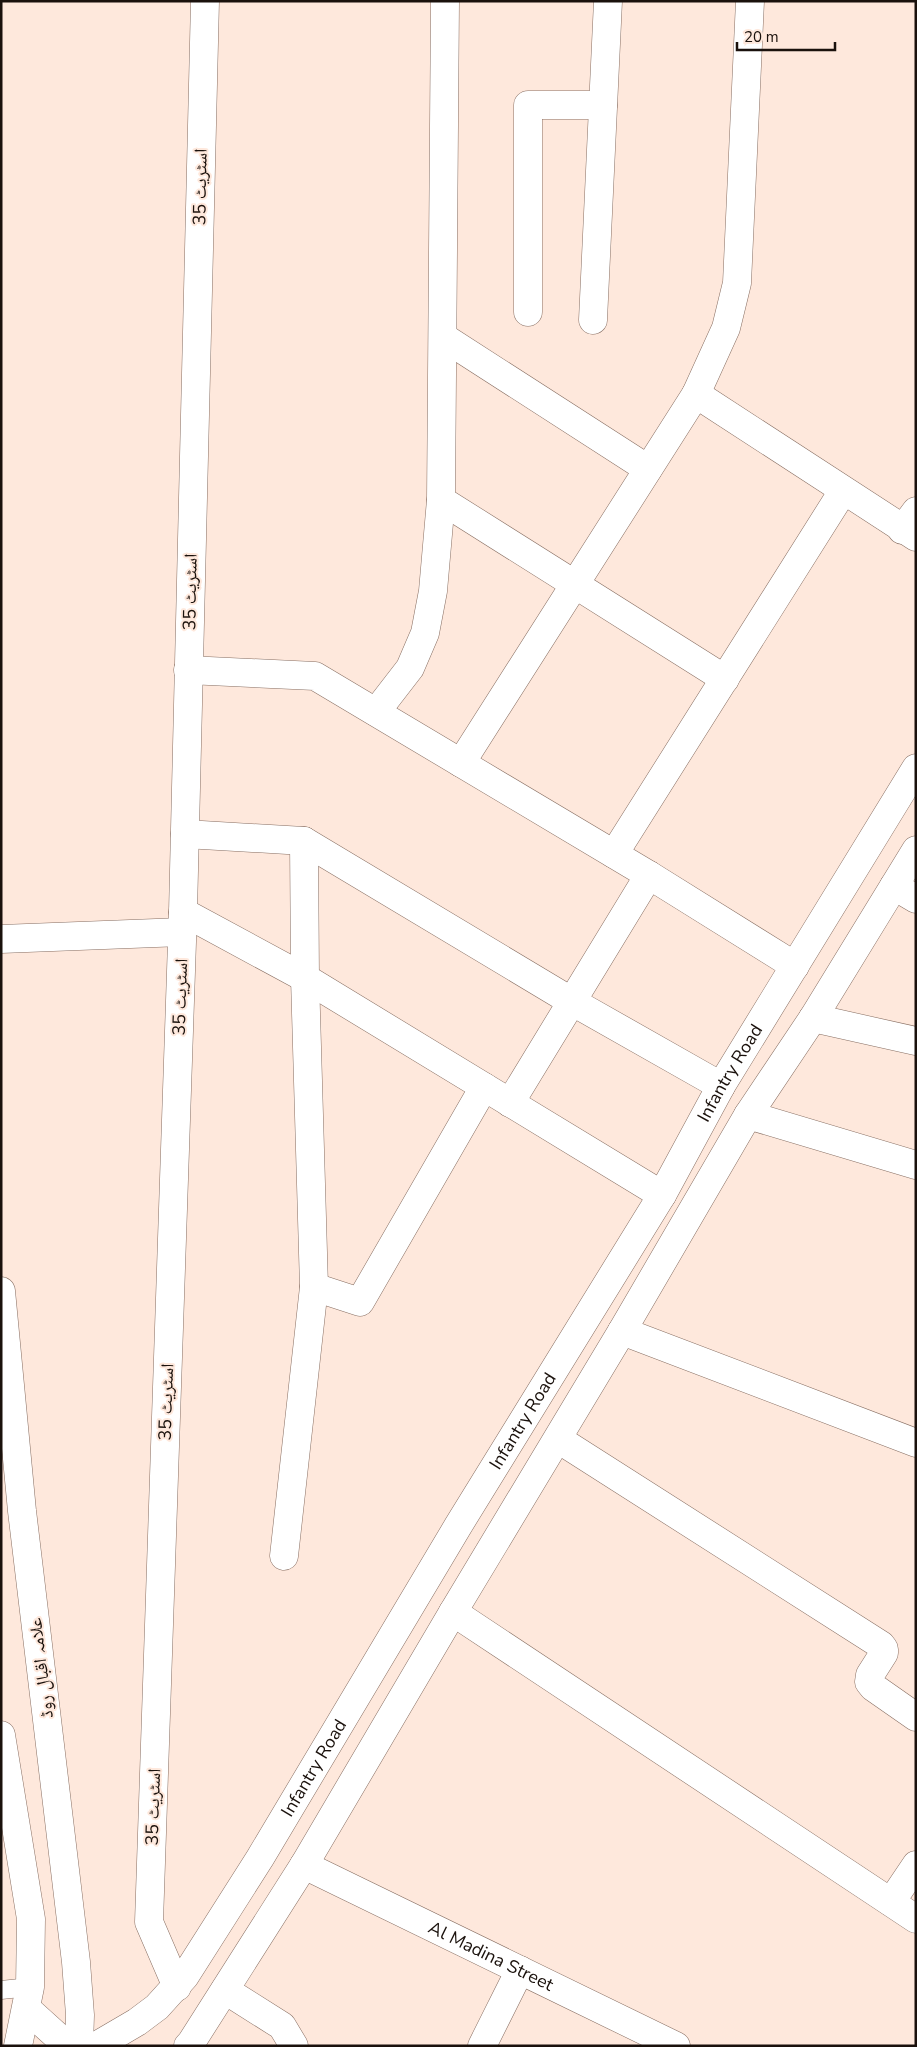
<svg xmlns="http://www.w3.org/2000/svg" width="917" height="2047" font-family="'Nunito Sans','Noto Naskh Arabic',sans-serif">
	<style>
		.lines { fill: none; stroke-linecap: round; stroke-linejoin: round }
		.service-casing { stroke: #886f63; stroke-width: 19 }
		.minor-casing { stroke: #886f63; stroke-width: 29 }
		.secondary-casing { stroke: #886f63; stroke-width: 29 }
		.primary-casing { stroke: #886f63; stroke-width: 29 }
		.service { stroke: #fff; stroke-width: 18 }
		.minor { stroke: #fff; stroke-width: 28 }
		.secondary { stroke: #fff; stroke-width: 28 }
		.primary { stroke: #fff; stroke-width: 28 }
		.labels { text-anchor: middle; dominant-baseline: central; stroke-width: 4; stroke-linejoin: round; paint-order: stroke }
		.street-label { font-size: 18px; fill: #1a110c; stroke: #fee8dc }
	</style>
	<rect width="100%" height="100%" fill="#fee8dc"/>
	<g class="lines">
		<defs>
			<polyline id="service" points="1,1990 30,1987"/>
			<g id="minor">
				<polyline points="528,312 528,105 603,105"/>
				<polyline points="593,320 608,1"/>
				<polyline points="443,337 648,469"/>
				<polyline points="696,394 726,328 737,283 750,1"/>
				<polyline points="441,500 725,679"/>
				<polyline points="902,530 916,511"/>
				<polyline points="188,670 315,676 649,875"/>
				<polyline points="376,712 410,668 425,633 433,591 441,500 445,1"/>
				<polyline points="461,763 696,394 916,537"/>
				<polyline points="185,834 304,841 571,1001 721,1086"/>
				<polyline points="614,854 843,491"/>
				<polyline points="894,886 916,899"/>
				<polyline points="183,912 305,978 662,1195"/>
				<polyline points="1,939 182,932"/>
				<polyline points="813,1018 916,1041"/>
				<polyline points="510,1103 649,875 795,966"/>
				<polyline points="748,1115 916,1165"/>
				<polyline points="314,1287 360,1302 484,1087"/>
				<polyline points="622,1331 916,1443"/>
				<polyline points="558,1439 881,1645 884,1649 884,1653 870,1675 869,1682 873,1687 916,1717"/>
				<polyline points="284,1556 314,1287 305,978 304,841"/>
				<polyline points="453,1612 916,1919"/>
				<path id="s1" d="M304,1865L676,2046"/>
				<polyline points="891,1902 916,1865"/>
				<polyline points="177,1987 149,1922 183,912 205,1"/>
				<polyline points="225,1990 282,2026 294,2046"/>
				<polyline points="482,2046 520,1970"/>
			</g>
			<g id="secondary">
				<path id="s2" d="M96,2046L137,2022L157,2007L185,1976L260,1858L458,1526L662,1195L721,1086L916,768"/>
				<polyline points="189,2046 304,1865 453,1612 622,1331 748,1115 813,1018 916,850"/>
			</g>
			<g id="primary">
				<polyline points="1,1291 22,1511 76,1962 80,2015 79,2046"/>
				<polyline points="1,1735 31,1919 30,1987 18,2046"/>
				<polyline points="27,2009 68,2046"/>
				<polyline points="188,2046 189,2045"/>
			</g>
		</defs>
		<use href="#service" class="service-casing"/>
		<use href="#minor" class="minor-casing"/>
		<use href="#secondary" class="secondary-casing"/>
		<use href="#primary" class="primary-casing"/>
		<use href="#service" class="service"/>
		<use href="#minor" class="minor"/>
		<use href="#secondary" class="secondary"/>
		<use href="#primary" class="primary"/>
	</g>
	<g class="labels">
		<g class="street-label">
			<text transform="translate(200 187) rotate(-89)">اسٹریٹ 35</text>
			<text transform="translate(190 592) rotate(-89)">اسٹریٹ 35</text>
			<text transform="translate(180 997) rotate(-88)">اسٹریٹ 35</text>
			<text stroke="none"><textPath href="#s2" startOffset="1169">Infantry Road</textPath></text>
			<text transform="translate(166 1402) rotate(-88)">اسٹریٹ 35</text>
			<text stroke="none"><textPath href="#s2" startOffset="764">Infantry Road</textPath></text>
			<text transform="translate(41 1668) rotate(-97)">علامہ اقبال روڈ</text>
			<text stroke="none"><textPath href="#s2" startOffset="359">Infantry Road</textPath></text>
			<text transform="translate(153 1807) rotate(-88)">اسٹریٹ 35</text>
			<text stroke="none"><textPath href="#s1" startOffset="208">Al Madina Street</textPath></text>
		</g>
	</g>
	<rect width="917" height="2047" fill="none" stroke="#1a110c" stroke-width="5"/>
	<path d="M737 42v8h98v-8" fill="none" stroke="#1a110c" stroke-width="2.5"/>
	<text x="744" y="42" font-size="15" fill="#1a110c" stroke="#fee8dc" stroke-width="4" paint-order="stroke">20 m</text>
</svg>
